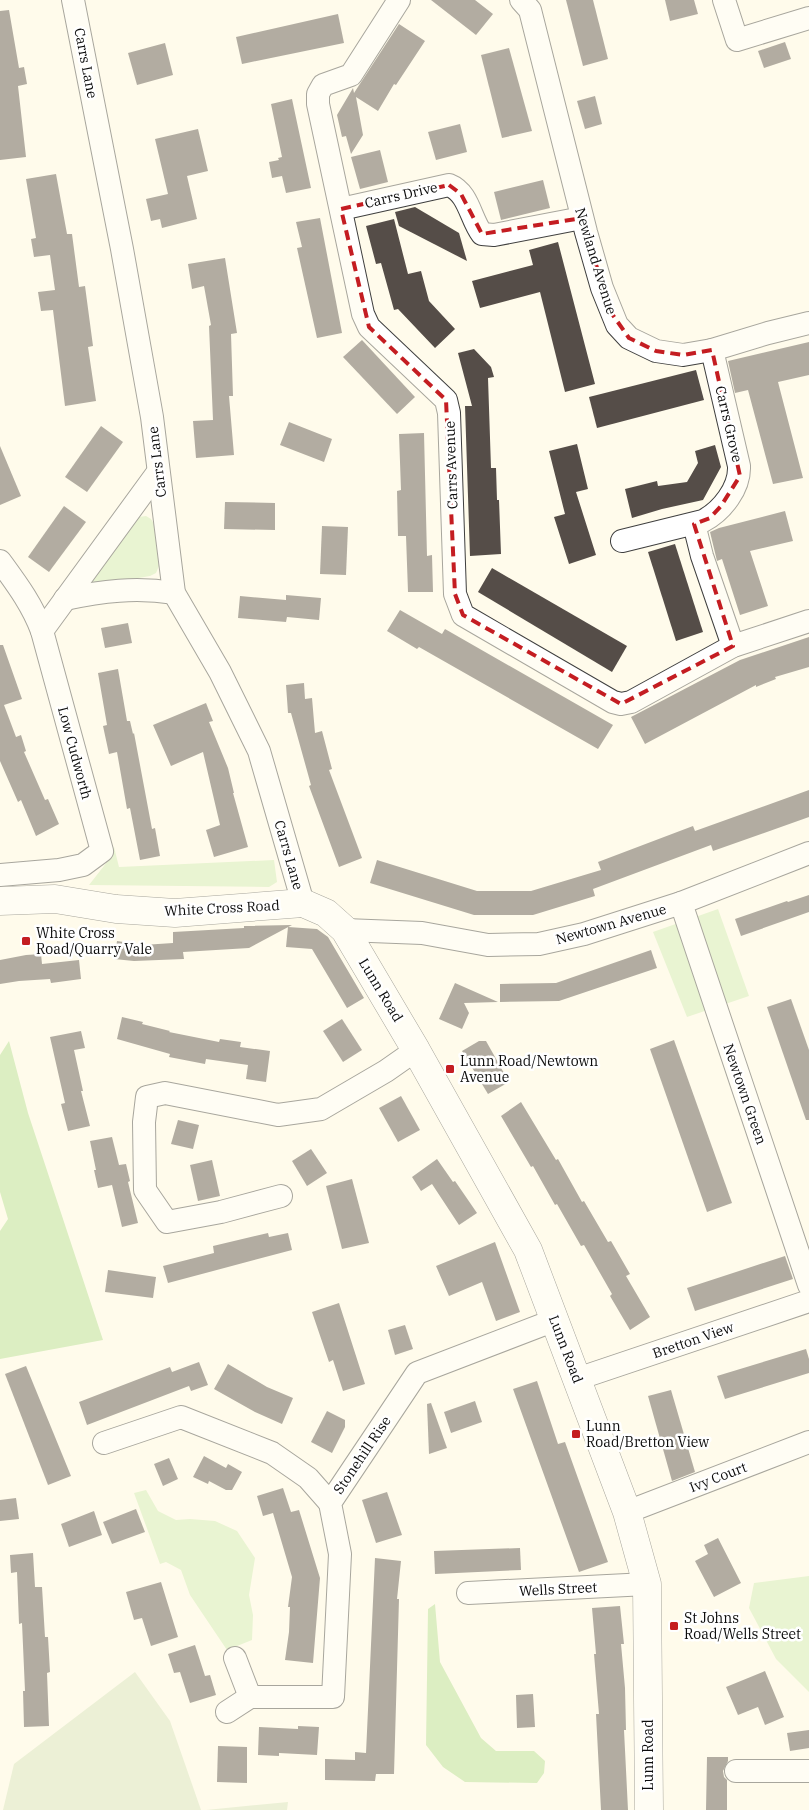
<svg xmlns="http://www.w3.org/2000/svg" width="809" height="1810" font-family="'IBM Plex Serif',serif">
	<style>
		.green { fill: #cfebb3 }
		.forest { fill: #b2dd91 }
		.cemetery { fill: #d5e2bc }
		.building { fill: #554d48 }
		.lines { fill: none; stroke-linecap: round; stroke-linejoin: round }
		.minor-casing { stroke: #3f3f3f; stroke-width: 24 }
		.tertiary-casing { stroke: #3f3f3f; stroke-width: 29 }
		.minor { stroke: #fff; stroke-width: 22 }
		.tertiary { stroke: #fff; stroke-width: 28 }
		.marked { fill: none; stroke: #c41d22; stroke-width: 4; stroke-dasharray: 10 6; stroke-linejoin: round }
		.poi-dot { fill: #c41d22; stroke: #fff; stroke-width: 2 }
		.labels { text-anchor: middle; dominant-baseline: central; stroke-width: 5; stroke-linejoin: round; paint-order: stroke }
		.street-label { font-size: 14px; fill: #0c0c0c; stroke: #fff }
		.poi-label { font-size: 14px; fill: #0c0c0c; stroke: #fff; text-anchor: start }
	</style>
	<rect width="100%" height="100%" fill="#fffbeb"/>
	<g class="green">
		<polygon points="146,516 151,519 154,524 159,566 156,573 150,576 87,587 134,523 139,517"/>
		<polygon points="114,847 119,867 274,860 277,882 269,887 89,885 107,862"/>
		<polygon points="718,909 749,996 687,1017 653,932"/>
		<polygon points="146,1490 158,1511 176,1520 190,1519 215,1521 237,1531 255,1558 249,1595 253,1615 252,1640 227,1650 190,1595 181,1570 166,1562 160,1564 134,1493"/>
		<polygon points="809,1576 809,1692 776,1659 749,1608 754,1583"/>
	</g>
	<g class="forest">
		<polygon points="9,1041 28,1113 103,1340 0,1359 0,1231 8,1219 0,1192 0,1055"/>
		<polygon points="435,1604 440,1662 481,1738 496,1751 534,1751 545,1761 544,1773 537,1783 465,1782 443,1767 426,1745 428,1609"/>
	</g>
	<g class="cemetery">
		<polygon points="135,1672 170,1721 201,1810 3,1810 14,1764"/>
		<polygon points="288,1802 287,1810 206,1810"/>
	</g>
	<g class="building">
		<polygon points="431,0 475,0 493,14 476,35"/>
		<polygon points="566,0 593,0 608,59 583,66"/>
		<polygon points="665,0 694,0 698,14 670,21"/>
		<polygon points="9,10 19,68 24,67 27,84 18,86 26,157 0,160 0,11"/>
		<polygon points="338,14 344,43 242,64 236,37"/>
		<polygon points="399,24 425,41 396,85 394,84 378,111 356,97 363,135 351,154 346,136 342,137 337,115 353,88 354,93"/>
		<polygon points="785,42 791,59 764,68 758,51"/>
		<polygon points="165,43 173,75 137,85 128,53"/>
		<polygon points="509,48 532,131 502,138 481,55"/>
		<polygon points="595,96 602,124 585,129 577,101"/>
		<polygon points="292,99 311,188 286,193 282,176 272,178 269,162 279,160 278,158 282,157 271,104"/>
		<polygon points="460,124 467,152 436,160 428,132"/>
		<polygon points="198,129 208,171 187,176 197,219 162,228 160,219 151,221 146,199 168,194 155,139"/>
		<polygon points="380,150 388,182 360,189 351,157"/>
		<polygon points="56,174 67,234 72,234 79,287 85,286 93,346 88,347 96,401 65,406 53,310 41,311 38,292 55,290 50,255 34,257 31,239 36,238 26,179"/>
		<polygon points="543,180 550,208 501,220 494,192"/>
		<polygon points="415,207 459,233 467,261 399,226 395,212"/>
		<polygon points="320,218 342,333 317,338 297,248 302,247 296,222"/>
		<polygon points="394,219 408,274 421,271 429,301 455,329 435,348 398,309 394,310 381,263 376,264 366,226"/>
		<polygon points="558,242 595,384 565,392 540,292 480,308 472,281 533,265 529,250"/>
		<polygon points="225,258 237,333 231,334 233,396 229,396 234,455 196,458 193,421 213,420 209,326 211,325 204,286 192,289 188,264"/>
		<polygon points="362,340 415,397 397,414 343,357"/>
		<polygon points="809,342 809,375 778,382 803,478 773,484 748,390 735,393 728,361"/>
		<polygon points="474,349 491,367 494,377 488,378 491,468 496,468 497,500 499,500 501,554 470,556 465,406 472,406 458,353"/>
		<polygon points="696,370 704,400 597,428 589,397"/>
		<polygon points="289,422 332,439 324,462 280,445"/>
		<polygon points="101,426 123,442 87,492 65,477"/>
		<polygon points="424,433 427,556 432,555 433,592 408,592 406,536 398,536 397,491 401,490 399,434"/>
		<polygon points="577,444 588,489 576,492 596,555 569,564 554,517 565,514 549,451"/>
		<polygon points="715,445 721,467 703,500 662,509 632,518 625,489 657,481 658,486 687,482 698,463 695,451"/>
		<polygon points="0,446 21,496 0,505"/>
		<polygon points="225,502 275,503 275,530 224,529"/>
		<polygon points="64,506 86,522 49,572 28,557"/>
		<polygon points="785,511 793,541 750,551 768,606 740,615 722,559 717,561 710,532 719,528"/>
		<polygon points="322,526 348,527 346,575 320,574"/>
		<polygon points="675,544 703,632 676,641 648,552"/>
		<polygon points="492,568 627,646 612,672 478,592"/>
		<polygon points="286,595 321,598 319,620 287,617 286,622 238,618 240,596 286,600"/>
		<polygon points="400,610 442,634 445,629 613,725 598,749 419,647 417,649 387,631"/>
		<polygon points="128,623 132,643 105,648 101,628"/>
		<polygon points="809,637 809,667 775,677 776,679 756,687 756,685 645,744 631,717 740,660"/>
		<polygon points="0,645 3,645 22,699 4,705 16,737 21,735 26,751 24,752 45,800 48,799 59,824 36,836 21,800 18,802 0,761"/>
		<polygon points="118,669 127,721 130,721 133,734 134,733 152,829 155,828 160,856 140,860 130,808 127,809 117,752 109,754 103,726 107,725 98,673"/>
		<polygon points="304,683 305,699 312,698 315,733 322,731 332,769 329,770 362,858 339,867 309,786 311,785 291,713 288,713 286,685"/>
		<polygon points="206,703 213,721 209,722 228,768 234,793 233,793 248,847 214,857 206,830 220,825 203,752 171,766 153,725"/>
		<polygon points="809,790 809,817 713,851 711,845 593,889 595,896 533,915 474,915 370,883 377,860 477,891 531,891 601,870 598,862 693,826 695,831"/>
		<polygon points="809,895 809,912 741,936 735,919 787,901 788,902"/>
		<polygon points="292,925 249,948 183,952 184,959 134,961 114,959 117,941 143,945 173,943 173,932 244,928 244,926"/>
		<polygon points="288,927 317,929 328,937 364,998 347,1008 312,949 286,947"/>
		<polygon points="651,950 657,968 559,1001 500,1002 500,984 556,983"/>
		<polygon points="41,954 42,964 79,960 81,979 51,983 50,979 19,981 0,984 0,960 26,955"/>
		<polygon points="455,983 498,1002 464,1003 469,1013 462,1029 439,1019"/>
		<polygon points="791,999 809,1050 809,1120 806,1120 767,1007"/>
		<polygon points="122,1017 143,1022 142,1024 170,1031 169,1032 219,1042 220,1039 241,1042 240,1047 270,1051 266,1082 246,1079 248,1065 206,1059 205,1064 169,1057 170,1054 117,1039"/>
		<polygon points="342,1019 362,1050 343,1062 323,1031"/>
		<polygon points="81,1031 85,1048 74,1050 83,1091 81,1091 90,1126 68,1131 61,1104 65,1103 50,1037"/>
		<polygon points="674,1040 732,1203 707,1212 650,1049"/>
		<polygon points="479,1041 486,1041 509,1082 488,1094 462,1051"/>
		<polygon points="401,1096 420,1130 398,1142 379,1108"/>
		<polygon points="521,1102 556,1160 558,1159 582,1202 584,1201 608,1242 611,1241 630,1274 626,1276 650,1317 630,1330 610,1296 612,1294 584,1245 581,1246 557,1204 555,1205 533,1166 531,1167 501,1116"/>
		<polygon points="178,1120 199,1125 193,1149 171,1144"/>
		<polygon points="112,1137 119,1165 126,1164 130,1181 128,1182 138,1223 122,1227 112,1185 98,1188 94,1170 96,1170 90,1141"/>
		<polygon points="311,1149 327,1173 307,1186 292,1161"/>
		<polygon points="437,1159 453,1182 455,1181 477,1213 459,1225 432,1184 421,1191 412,1177"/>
		<polygon points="212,1160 220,1196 198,1201 190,1165"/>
		<polygon points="352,1179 369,1243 342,1249 326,1186"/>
		<polygon points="268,1233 269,1237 288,1233 292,1250 168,1283 163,1266 214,1253 213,1246"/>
		<polygon points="495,1242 520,1312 496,1321 482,1282 449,1296 436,1266"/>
		<polygon points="785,1256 793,1279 695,1311 687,1288"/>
		<polygon points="108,1270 156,1277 153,1298 105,1292"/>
		<polygon points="339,1303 365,1384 343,1391 333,1360 329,1362 312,1312"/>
		<polygon points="405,1325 413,1349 395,1355 388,1330"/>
		<polygon points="806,1349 809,1359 809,1373 725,1399 717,1376"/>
		<polygon points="199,1362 208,1385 191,1391 189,1386 87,1425 79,1402 170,1367 172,1372"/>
		<polygon points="228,1364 267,1387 293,1398 282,1424 255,1412 214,1389"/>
		<polygon points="26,1366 71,1476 48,1485 5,1374"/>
		<polygon points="537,1381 558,1444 565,1442 608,1562 579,1572 513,1389"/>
		<polygon points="671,1390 695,1472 672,1481 648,1396"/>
		<polygon points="475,1401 482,1422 451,1433 444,1412"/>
		<polygon points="431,1403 447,1448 429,1454 427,1404"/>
		<polygon points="327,1411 345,1420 345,1427 332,1453 311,1442"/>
		<polygon points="204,1456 226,1468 228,1464 242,1472 232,1490 226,1490 209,1481 208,1484 193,1477"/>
		<polygon points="169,1458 178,1479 163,1486 154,1464"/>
		<polygon points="283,1488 291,1512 299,1510 320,1578 313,1663 285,1660 289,1632 290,1607 288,1607 292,1577 273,1513 263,1516 257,1496"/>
		<polygon points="387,1492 402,1535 376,1543 362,1500"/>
		<polygon points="16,1498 19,1519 0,1521 0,1500"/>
		<polygon points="136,1509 145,1532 112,1544 103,1522"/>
		<polygon points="94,1511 102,1535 69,1547 61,1524"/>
		<polygon points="718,1538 741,1583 714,1597 695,1561 708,1554 704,1545"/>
		<polygon points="520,1548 521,1570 435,1574 434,1551"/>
		<polygon points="33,1553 35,1587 42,1587 45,1637 48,1637 50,1672 47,1673 49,1726 24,1727 23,1691 25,1691 22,1623 19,1624 17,1572 11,1573 10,1555"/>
		<polygon points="375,1558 401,1561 397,1599 399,1599 394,1774 376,1774 375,1781 325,1780 325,1759 355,1760 355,1752 366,1753"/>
		<polygon points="161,1582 178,1637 151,1646 142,1618 134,1620 126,1592"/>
		<polygon points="620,1606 624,1644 621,1644 625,1688 626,1730 624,1730 628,1810 601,1810 596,1714 599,1714 594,1654 596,1654 592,1608"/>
		<polygon points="195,1645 205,1676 210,1675 216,1695 190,1703 180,1672 174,1673 168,1654"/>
		<polygon points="765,1671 784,1717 765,1725 758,1707 738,1715 726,1687"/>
		<polygon points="533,1694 535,1727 517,1728 516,1695"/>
		<polygon points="298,1726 319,1727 317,1755 279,1753 279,1756 258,1755 259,1727 298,1729"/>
		<polygon points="809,1730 809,1748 790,1751 787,1733"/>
		<polygon points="218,1746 247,1747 247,1783 217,1782"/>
		<polygon points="707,1757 728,1757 728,1761 723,1771 724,1777 727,1780 727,1810 706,1810"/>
	</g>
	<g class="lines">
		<defs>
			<g id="minor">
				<polyline points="73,0 122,249 152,417 174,593 220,672 259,751 303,903"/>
				<polyline points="399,0 351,75 323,85 318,94 318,104 363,314 369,327 446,400 449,413 455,594 463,615 613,702 621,704 631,702 733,646 809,621"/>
				<polyline points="521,0 530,10 586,232 602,288 617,325 629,338 656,351 683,355 712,350 768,333 809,323"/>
				<polyline points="724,0 737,40 809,18"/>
				<path d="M341,209L449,185C469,193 470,218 482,234L494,235L582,218"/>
				<polyline points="694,524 702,556 733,646"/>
				<path d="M622,541L703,521C722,511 740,488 739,466L712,350"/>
				<path d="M0,561C16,583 32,604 42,631L102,851L83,865L59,870L0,875"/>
				<path d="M65,599C102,591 136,587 174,593"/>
				<polyline points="42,631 158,472"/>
				<polyline points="681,903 809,1285"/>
				<polyline points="345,930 422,933 488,945 539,944 584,934 681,903 809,853"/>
				<polyline points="281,1196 221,1212 167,1222 145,1190 144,1122 147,1097 165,1093 278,1115 321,1109 386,1071 416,1050"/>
				<polyline points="577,1379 809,1301"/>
				<polyline points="104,1443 181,1417 272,1453 308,1478 330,1503"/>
				<polyline points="627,1512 809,1442"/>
				<polyline points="468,1593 647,1584"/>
				<polyline points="235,1658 250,1697 333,1697 340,1554 330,1503 417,1373 555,1320"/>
				<polyline points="227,1712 250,1697"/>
				<polyline points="736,1771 809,1771"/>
			</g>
			<polyline id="tertiary" points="0,901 55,899 116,909 175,913 303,903 326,913 345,930 416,1050 528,1250 627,1512 647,1584 649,1810"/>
		</defs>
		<use href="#minor" class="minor-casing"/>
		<use href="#tertiary" class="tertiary-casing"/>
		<use href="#minor" class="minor"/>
		<use href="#tertiary" class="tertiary"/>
	</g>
	<path d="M0 0H809V1810H0ZM449,185L461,194L482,234L582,218L610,311L629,338L656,351L683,355L712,350L740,476L721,506L710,518L694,524L733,646L621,704L463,615L455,594L446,400L369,327L341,209Z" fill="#fffbeb" fill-opacity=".55" fill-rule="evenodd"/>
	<path class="marked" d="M449,185L461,194L482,234L582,218L610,311L629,338L656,351L683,355L712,350L740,476L721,506L710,518L694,524L733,646L621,704L463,615L455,594L446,400L369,327L341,209Z"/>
	<g class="poi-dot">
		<rect x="21" y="936" width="10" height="10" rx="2.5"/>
		<rect x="445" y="1064" width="10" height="10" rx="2.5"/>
		<rect x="571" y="1429" width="10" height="10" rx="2.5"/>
		<rect x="669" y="1621" width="10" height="10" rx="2.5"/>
	</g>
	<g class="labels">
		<g class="street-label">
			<text transform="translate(86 63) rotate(79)">Carrs Lane</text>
			<text transform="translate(401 195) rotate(-13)">Carrs Drive</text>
			<text transform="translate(596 261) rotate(73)">Newland Avenue</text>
			<text transform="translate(729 424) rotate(77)">Carrs Grove</text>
			<text transform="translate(157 462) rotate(-97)">Carrs Lane</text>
			<text transform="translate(451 465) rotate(-92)">Carrs Avenue</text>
			<text transform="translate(75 753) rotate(75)">Low Cudworth</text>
			<text transform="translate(289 855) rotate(74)">Carrs Lane</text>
			<text transform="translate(222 908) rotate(-3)">White Cross Road</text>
			<text transform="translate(611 924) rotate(-16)">Newtown Avenue</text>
			<text transform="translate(381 990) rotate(59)">Lunn Road</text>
			<text transform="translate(745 1094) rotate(71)">Newtown Green</text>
			<text transform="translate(693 1340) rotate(-19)">Bretton View</text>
			<text transform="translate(566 1349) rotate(69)">Lunn Road</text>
			<text transform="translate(362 1455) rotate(-56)">Stonehill Rise</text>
			<text transform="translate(718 1477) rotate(-21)">Ivy Court</text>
			<text transform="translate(558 1589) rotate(-3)">Wells Street</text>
			<text transform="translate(648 1755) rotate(-90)">Lunn Road</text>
		</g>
		<g class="poi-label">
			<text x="36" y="933">White Cross<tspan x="36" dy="16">Road/Quarry Vale</tspan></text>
			<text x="460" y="1061">Lunn Road/Newtown<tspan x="460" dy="16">Avenue</tspan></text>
			<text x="586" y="1426">Lunn<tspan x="586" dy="16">Road/Bretton View</tspan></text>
			<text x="684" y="1618">St Johns<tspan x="684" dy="16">Road/Wells Street</tspan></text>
		</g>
	</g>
</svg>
